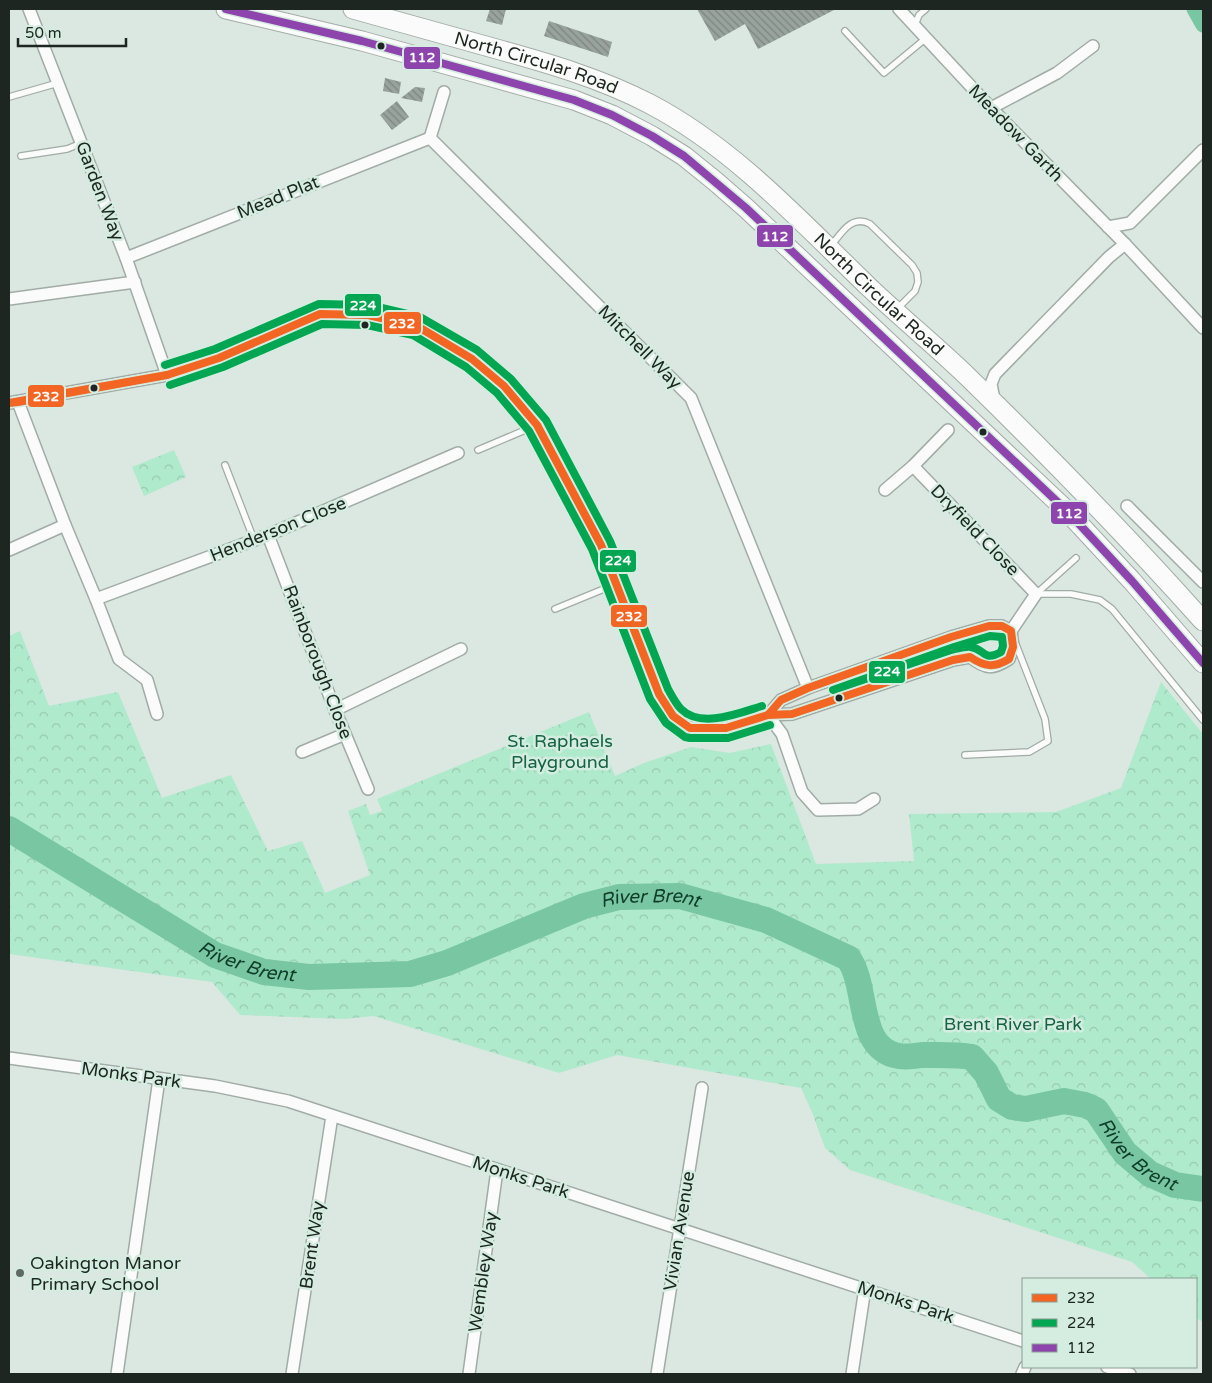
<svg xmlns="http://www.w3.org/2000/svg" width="1212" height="1383" font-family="'Varela Round',sans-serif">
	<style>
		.park { fill: url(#park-crowns) }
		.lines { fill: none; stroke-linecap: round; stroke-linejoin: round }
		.canal { stroke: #78c6a2; stroke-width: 15 }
		.river { stroke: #78c6a2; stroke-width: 26 }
		.building { fill: url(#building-back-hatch) }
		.service-casing { stroke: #a2aca6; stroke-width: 8 }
		.minor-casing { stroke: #a2aca6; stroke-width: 14 }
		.trunk-casing { stroke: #a2aca6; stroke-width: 21 }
		.service { stroke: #fafbfa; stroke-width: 5.5 }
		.minor { stroke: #fafbfa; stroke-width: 11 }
		.trunk { stroke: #fafbfa; stroke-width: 19 }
		.bus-1-casing { stroke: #d5ede0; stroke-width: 11 }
		.bus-2-casing { stroke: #d5ede0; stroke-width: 11 }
		.bus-3-casing { stroke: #d5ede0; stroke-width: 11 }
		.bus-1 { stroke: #f26522; stroke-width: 8 }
		.bus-2 { stroke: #00a651; stroke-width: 8 }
		.bus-3 { stroke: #8e44ad; stroke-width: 8 }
		.bus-dot { fill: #1d2621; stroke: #d5ede0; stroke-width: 2 }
		.poi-dot { fill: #606a64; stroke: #d5ede0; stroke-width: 2 }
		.labels { text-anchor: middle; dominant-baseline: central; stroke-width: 5; stroke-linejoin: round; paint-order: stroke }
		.street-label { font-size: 18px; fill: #1d2621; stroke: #d5ede0 }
		.park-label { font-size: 18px; fill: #166444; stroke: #d5ede0 }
		.poi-label { font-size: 18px; fill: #1d2621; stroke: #d5ede0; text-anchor: start }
		.water-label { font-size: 19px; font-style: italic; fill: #103d29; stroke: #d5ede0 }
		.line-badge { stroke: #d5ede0; stroke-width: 2 }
		.badge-label { font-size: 14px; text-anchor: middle; font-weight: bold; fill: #fff }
	</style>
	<defs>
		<pattern id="park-crowns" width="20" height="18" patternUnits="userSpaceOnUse" patternTransform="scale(1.25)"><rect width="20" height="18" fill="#b0eacc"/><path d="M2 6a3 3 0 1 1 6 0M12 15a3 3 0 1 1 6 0" fill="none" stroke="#97c9af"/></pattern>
		<pattern id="building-back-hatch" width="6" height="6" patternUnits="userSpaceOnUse" patternTransform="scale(1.25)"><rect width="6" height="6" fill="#99a39e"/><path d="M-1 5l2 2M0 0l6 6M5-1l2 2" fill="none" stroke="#7c8580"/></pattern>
	</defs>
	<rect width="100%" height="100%" fill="#dbe7e1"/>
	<g class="park">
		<polygon points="174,450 186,477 144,496 132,467"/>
		<polygon points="20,631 49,706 118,692 162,798 231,775 268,851 302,841 325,893 370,875 348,811 366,804 370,815 382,811 377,799 589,712 615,776 644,763 691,747 730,753 771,744 816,864 914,861 909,814 1056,812 1121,788 1161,682 1203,734 1203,1322 1196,1318 1196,1279 1151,1279 1132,1262 850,1170 825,1148 812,1112 801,1088 617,1055 559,1073 374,1016 344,1019 240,1015 212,982 9,954 9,636"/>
	</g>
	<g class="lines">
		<polyline class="canal" points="1194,9 1203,25"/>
		<path class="river" id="s1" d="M9,829L215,955L264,972L309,977L410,974L447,963L584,906L619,897L680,896L766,920L848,958C869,985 855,1049 899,1056C906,1057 915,1056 922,1055C939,1055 955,1054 972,1057L986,1073L999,1099L1012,1107L1026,1109L1064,1101L1085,1105L1096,1110L1125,1153L1150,1174L1175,1185L1203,1189"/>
	</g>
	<g class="building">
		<polygon points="490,9 506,9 502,25 486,21"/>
		<polygon points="697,9 836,9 758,49 745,24 715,41"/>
		<polygon points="549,21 612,42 608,57 544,36"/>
		<polygon points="385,78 401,82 399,94 383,91"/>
		<polygon points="415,87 425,88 422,102 401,98"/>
		<polygon points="397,101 409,117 392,130 380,115"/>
	</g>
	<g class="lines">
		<defs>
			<g id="service">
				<polyline points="915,25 919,15 926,9"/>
				<polyline points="845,31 884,73 925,39"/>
				<polyline points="9,97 58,83"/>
				<polyline points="21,156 67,149 82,143"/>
				<path d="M830,247C841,234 851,214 870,224L912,265L917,273L918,282L915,291L898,308"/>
				<polyline points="478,450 537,425"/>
				<polyline points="225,465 254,540"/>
				<polyline points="1036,594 1071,594 1100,600 1112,609 1203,720"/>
				<polyline points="1036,594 1076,558"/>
				<polyline points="555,609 616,584"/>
				<polyline points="965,755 1029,752 1048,741 1045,719 1015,642"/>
			</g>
			<g id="minor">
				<polyline points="29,9 126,258 167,375"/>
				<polyline points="899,9 991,108 1125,244 1203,328"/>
				<polyline points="991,108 1057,73 1093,46"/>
				<polyline points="430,138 691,398 808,688"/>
				<polyline points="430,138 444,92"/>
				<polyline points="1108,227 1130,223 1203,150"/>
				<polyline points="126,258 430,138"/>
				<polyline points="9,299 135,282"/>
				<polyline points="994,399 991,384 995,374 1109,257 1125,244"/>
				<polyline points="18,402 65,525 96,599 119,659 147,680 157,714"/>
				<path d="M9,403L167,375L219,358L320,314L368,315L417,326L472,359L504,386L537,425L601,545L659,694L673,716L690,728H726L768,715L781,700L808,688L951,637L989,626H1002L1011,631L1013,647L1009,659C992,670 986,669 970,657L953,660L792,714L768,715"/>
				<polyline points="913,466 1036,594 1011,631"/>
				<polyline points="885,490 913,466 948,430"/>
				<polyline points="1127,506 1203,582"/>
				<polyline points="268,535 335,710 368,789"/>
				<polyline points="9,550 65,525"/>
				<polyline points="96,599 268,535 458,453"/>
				<polyline points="335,710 461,649"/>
				<polyline points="768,715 782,734 802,792 818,810 858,809 874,799"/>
				<polyline points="302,752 345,734"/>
				<polyline points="9,1058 215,1086 288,1101 1023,1341"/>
				<polyline points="1107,1367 1130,1374"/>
				<polyline points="117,1374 159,1079"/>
				<polyline points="292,1374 332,1116"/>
				<polyline points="469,1374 497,1170"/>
				<polyline points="657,1374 702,1088"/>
				<polyline points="852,1374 865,1288"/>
				<polyline points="1022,1374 1025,1367"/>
			</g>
			<g id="trunk">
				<polyline points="226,9 362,41 574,100 612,115 652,136 684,156 715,181 746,208 1067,511 1132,581 1203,663"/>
				<path id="s2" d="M353,9C400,22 446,35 493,48C547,63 600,78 650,104C736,149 803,224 872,290C904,320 937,347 968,377C1049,456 1128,537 1203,621"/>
			</g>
		</defs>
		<use href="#service" class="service-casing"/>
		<use href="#minor" class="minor-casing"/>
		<use href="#trunk" class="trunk-casing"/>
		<use href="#service" class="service"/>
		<use href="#minor" class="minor"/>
		<use href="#trunk" class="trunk"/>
		<defs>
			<g id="bus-1">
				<polygon points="167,375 18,402 9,403"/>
				<polyline points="167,375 219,358 320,314 368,315 417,326 472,359 504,386 537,425 601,545 659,694 673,716 690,728 726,728 768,715"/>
				<path d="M989,626H1002L1011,631L1013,647L1009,659C994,668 985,667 970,657L953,660L792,714L768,715L781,700L808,688L951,637Z"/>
			</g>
			<g id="bus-2">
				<path d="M165,365L215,349L319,304L369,305L420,317L477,350L511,379L546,420L610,541L668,689C672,696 676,704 681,709C701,729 739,713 762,706"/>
				<polyline points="170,385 223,367 322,324 367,325 413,335 466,367 497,393 529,431 592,549 650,699 666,723 685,737 690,738 728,738 770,725"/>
				<path d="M990,636L1002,637L1003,646L1001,652C983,662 985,649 971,647C965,646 957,649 951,650L833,690L954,647Z"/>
			</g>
			<polyline id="bus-3" points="226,9 362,41 574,100 612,115 652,136 684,156 746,208 1067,511 1132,581 1203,663"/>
		</defs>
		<use href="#bus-1" class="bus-1-casing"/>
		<use href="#bus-2" class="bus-2-casing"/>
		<use href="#bus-3" class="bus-3-casing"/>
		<use href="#bus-1" class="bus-1"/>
		<use href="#bus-2" class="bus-2"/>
		<use href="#bus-3" class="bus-3"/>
	</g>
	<g class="bus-dot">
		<circle cx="381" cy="46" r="4.5"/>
		<circle cx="365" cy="325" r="4.5"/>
		<circle cx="94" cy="388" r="4.5"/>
		<circle cx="983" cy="432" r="4.5"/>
		<circle cx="839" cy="698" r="4.5"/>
	</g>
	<circle class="poi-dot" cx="20" cy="1273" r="5"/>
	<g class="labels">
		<g class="street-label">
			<text stroke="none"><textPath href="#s2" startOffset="191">North Circular Road</textPath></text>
			<text transform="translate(1016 133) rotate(46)">Meadow Garth</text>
			<text transform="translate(100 191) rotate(69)">Garden Way</text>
			<text transform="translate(278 197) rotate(-22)">Mead Plat</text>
			<text stroke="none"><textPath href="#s2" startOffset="611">North Circular Road</textPath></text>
			<text transform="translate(640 347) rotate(45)">Mitchell Way</text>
			<text transform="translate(278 529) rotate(-22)">Henderson Close</text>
			<text transform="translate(975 530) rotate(46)">Dryfield Close</text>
			<text transform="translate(318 662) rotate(69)">Rainborough Close</text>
			<text transform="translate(131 1075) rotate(8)">Monks Park</text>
			<text transform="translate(521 1177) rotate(18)">Monks Park</text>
			<text transform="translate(679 1231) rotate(-81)">Vivian Avenue</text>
			<text transform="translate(312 1245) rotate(-82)">Brent Way</text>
			<text transform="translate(483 1272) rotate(-82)">Wembley Way</text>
			<text transform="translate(906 1302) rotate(18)">Monks Park</text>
		</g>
		<g class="park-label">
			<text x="560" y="741">St. Raphaels<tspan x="560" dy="21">Playground</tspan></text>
			<text x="1013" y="1024">Brent River Park</text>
		</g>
		<g class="poi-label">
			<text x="30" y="1263">Oakington Manor<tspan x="30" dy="21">Primary School</tspan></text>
		</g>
		<g class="water-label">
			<text stroke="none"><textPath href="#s1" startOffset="694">River Brent</textPath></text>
			<text stroke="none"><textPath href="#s1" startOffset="274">River Brent</textPath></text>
			<text stroke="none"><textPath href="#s1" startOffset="1308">River Brent</textPath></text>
		</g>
	</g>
	<g class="line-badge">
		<rect x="403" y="46" width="38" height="24" rx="5" fill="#8e44ad"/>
		<rect x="756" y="224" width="38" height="24" rx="5" fill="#8e44ad"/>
		<rect x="344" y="293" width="38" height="24" rx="5" fill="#00a651"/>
		<rect x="383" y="311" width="39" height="24" rx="5" fill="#f26522"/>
		<rect x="27" y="384" width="38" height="24" rx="5" fill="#f26522"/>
		<rect x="1050" y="501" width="38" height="24" rx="5" fill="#8e44ad"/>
		<rect x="599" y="549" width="38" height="24" rx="5" fill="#00a651"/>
		<rect x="610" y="604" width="38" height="24" rx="5" fill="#f26522"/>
		<rect x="868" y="660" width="38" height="24" rx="5" fill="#00a651"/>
	</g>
	<g class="badge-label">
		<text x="422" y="62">112</text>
		<text x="775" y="241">112</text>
		<text x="363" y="310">224</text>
		<text x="402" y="328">232</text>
		<text x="46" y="401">232</text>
		<text x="1069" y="518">112</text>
		<text x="618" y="565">224</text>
		<text x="629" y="621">232</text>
		<text x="887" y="676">224</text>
	</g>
	<rect width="1212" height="1383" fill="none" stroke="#1d2621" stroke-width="20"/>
	<rect x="1022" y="1278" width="175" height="90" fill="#d5ede0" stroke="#8b9d94"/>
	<rect x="1032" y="1294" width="25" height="8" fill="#f26522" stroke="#8b9d94"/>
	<text x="1067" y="1303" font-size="15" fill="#1d2621">232</text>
	<rect x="1032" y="1319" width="25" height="8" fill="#00a651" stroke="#8b9d94"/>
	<text x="1067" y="1328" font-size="15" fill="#1d2621">224</text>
	<rect x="1032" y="1344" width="25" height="8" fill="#8e44ad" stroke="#8b9d94"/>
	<text x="1067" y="1353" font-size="15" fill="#1d2621">112</text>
	<path d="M18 38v8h108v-8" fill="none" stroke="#1d2621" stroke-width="2.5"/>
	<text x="25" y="38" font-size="15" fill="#1d2621" stroke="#d5ede0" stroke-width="4" paint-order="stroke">50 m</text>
</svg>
